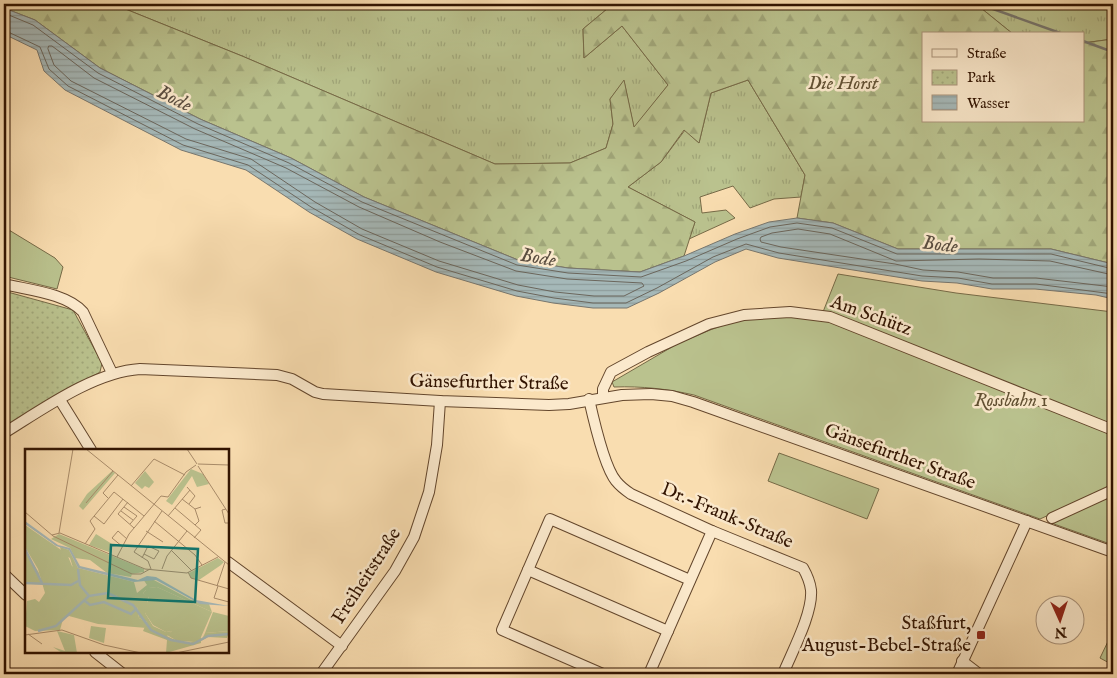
<svg xmlns="http://www.w3.org/2000/svg" width="1117" height="678" font-family="'IM FELL English',serif">
	<style>
		.grass { fill: url(#grass-tufts); stroke: #766a47 }
		.forest { fill: url(#forest-firs); stroke: #766a47 }
		.park { fill: url(#park-dots); stroke: #766a47 }
		.garden { fill: #bac28e; stroke: #766a47 }
		.water { fill: url(#water-rules); stroke: #77766e }
		.lines { fill: none; stroke-linecap: round; stroke-linejoin: round }
		.shore { stroke: #6b665c; stroke-width: 1 }
		.stream { stroke: #77766e; stroke-width: 2.5 }
		.minor-casing { stroke: #63462c; stroke-width: 12 }
		.minor { stroke: #fbe9cc; stroke-width: 10 }
		.poi-dot { fill: #8f2418; stroke: #fbe9cc; stroke-width: 2 }
		.labels { text-anchor: middle; dominant-baseline: central; stroke-width: 5; stroke-linejoin: round; paint-order: stroke }
		.park-label { font-size: 19px; font-style: italic; fill: #615032; stroke: #fbe9cc }
		.street-label { font-size: 19px; fill: #311300; stroke: #fbe9cc }
		.poi-label { font-size: 19px; fill: #311300; stroke: #fbe9cc; text-anchor: end }
		.water-label { font-size: 20px; font-style: italic; fill: #5a4d40; stroke: #fbe9cc }
		.inset-river { fill: none; stroke: #a5b8b8; stroke-width: 2.5 }
		.inset-road { fill: none; stroke: #a98c6a; stroke-width: 1 }
		.view { fill: #0f766e; fill-opacity: 0.15; stroke: #0f766e; stroke-width: 2.5 }
		.inset-edge { fill: none; stroke: #311300; stroke-width: 2.5 }
	</style>
	<defs>
		<pattern id="grass-tufts" width="24" height="20" patternUnits="userSpaceOnUse" patternTransform="scale(1.25)"><rect width="24" height="20" fill="#bac28e"/><path d="M3 7l-1-3M5 7V3M7 7l1-3M15 17l-1-3M17 17v-4M19 17l1-3" fill="none" stroke="#a0a679"/></pattern>
		<pattern id="forest-firs" width="22" height="20" patternUnits="userSpaceOnUse" patternTransform="scale(1.25)"><rect width="22" height="20" fill="#bac28e"/><path d="M5 1l3.5 6h-7zM16 11l3.5 6h-7z" fill="#a0a679"/></pattern>
		<pattern id="park-dots" width="8" height="8" patternUnits="userSpaceOnUse" patternTransform="scale(1.25)"><rect width="8" height="8" fill="#bac28e"/><path d="M2 2h.1M6 6h.1" fill="none" stroke="#a0a679" stroke-width="1.8" stroke-linecap="round"/></pattern>
		<pattern id="water-rules" width="6" height="5" patternUnits="userSpaceOnUse" patternTransform="scale(1.25)"><rect width="6" height="5" fill="#a5b8b8"/><path d="M0 2.5h6" fill="none" stroke="#8e9d9c"/></pattern>
	</defs>
	<rect width="100%" height="100%" fill="#f9ddb0"/>
	<filter id="stains"><feTurbulence type="fractalNoise" baseFrequency=".004" numOctaves="4"/><feColorMatrix values="0 0 0 0 .2 0 0 0 0 .09 0 0 0 0 .02 0 0 0 .5 -.17"/></filter>
	<radialGradient id="worn" r=".72"><stop offset=".6" stop-color="#630" stop-opacity="0"/><stop offset="1" stop-color="#630" stop-opacity=".3"/></radialGradient>
	<g class="grass">
		<polygon points="113,4 613,4 583,29 584,58 622,26 668,85 634,128 624,81 610,99 613,124 606,148 570,163 495,164 242,56"/>
		<polygon points="976,4 1113,4 1113,39 1083,43 1083,34 1013,34"/>
		<polygon points="748,80 805,175 801,197 774,199 750,208 733,186 700,197 702,213 726,210 735,218 689,239 695,222 628,187 661,162 685,130 699,143 711,93"/>
		<polygon points="1113,631 1113,665 1100,658"/>
	</g>
	<polygon class="forest" points="4,4 113,4 242,56 495,164 570,163 606,148 613,124 610,99 624,80 634,127 668,85 622,26 584,58 583,29 613,4 976,4 1013,34 923,34 923,121 1083,121 1083,43 1113,39 1113,264 1051,249 898,249 833,223 797,218 805,175 748,80 711,93 699,143 684,130 661,162 628,187 695,222 684,256 640,272 568,268 518,260 364,197 291,158 200,119 100,68 35,20 4,8"/>
	<polygon class="park" points="4,291 73,310 102,363 100,372 4,428"/>
	<g class="garden">
		<polygon points="4,227 55,258 63,267 57,289 4,276"/>
		<path d="M838,274L956,293L1113,312V486L1040,519L694,395C668,389 642,386 614,387L612,382L677,344L710,330L741,319L789,313L821,317Z"/>
		<polygon points="779,453 879,489 867,519 768,481"/>
		<polygon points="1113,493 1113,545 1054,524 1052,522"/>
	</g>
	<polygon class="water" points="4,8 35,20 100,68 200,119 291,158 364,197 518,260 568,268 640,272 684,256 735,234 769,222 797,218 833,223 898,249 1051,249 1113,264 1113,299 1096,295 1035,289 992,289 957,283 922,281 778,258 746,249 715,262 659,293 627,308 593,308 553,303 516,296 436,272 357,239 309,212 246,170 181,150 65,90 44,71 37,50 4,34"/>
	<g class="lines">
		<g class="shore">
			<polyline points="4,13 33,25 98,73 198,124 289,163 362,202 517,265 568,273 641,277 686,261 737,239 770,227 797,223 832,228 897,254 1051,254 1113,269"/>
			<polyline points="4,30 40,47 49,69 68,86 183,145 248,165 311,207 360,235 437,267 517,291 554,298 593,303 626,303 657,288 713,257 746,244 779,253 922,276 958,278 992,284 1036,284 1113,294"/>
			<polygon points="49,46 52,46 60,52 94,78 195,129 286,168 359,207 440,242 516,271 567,279 642,283 644,286 624,296 594,296 555,292 518,285 439,261 362,229 315,202 251,159 186,139 71,81 54,65 48,49"/>
			<polyline points="1113,275 1050,261 979,259 896,261 830,234 798,229 772,233 761,237 760,239 761,242 781,247 895,264 923,270 958,272 993,278 1036,278 1113,287"/>
		</g>
		<g class="stream">
			<polyline points="979,4 1063,34"/>
			<polyline points="1083,41 1113,52"/>
		</g>
		<defs>
			<g id="minor">
				<path d="M4,284C28,290 66,293 83,312L112,373"/>
				<polyline points="603,397 603,389 611,372 648,352 709,324 744,315 790,312 830,317 1113,430"/>
				<path d="M589,399C593,417 605,468 616,481C620,486 625,490 631,494L712,531L803,568C807,575 810,582 811,590C813,613 792,652 783,674"/>
				<polyline points="60,400 91,450"/>
				<path d="M4,433C43,409 94,372 140,369L277,375L292,379L315,392L323,394L440,401L549,405L569,404L622,395L651,394L672,396L693,402L1113,552"/>
				<polyline points="1052,518 1113,490"/>
				<polyline points="228,562 342,646"/>
				<polyline points="528,570 668,631"/>
				<polyline points="4,574 26,595"/>
				<polyline points="95,652 123,674"/>
				<polyline points="962,661 979,674"/>
				<polyline points="321,674 395,571 414,537 429,492 437,445 440,401"/>
				<polyline points="603,674 502,630 550,519 690,580"/>
				<polyline points="649,674 712,531"/>
				<polyline points="957,674 1027,521"/>
			</g>
		</defs>
		<use href="#minor" class="minor-casing"/>
		<use href="#minor" class="minor"/>
	</g>
	<rect class="poi-dot" x="976" y="630" width="10" height="10" rx="2.5"/>
	<g class="labels">
		<g class="park-label">
			<text x="843" y="84">Die Horst</text>
			<text x="1011" y="401">Rossbahn 1</text>
		</g>
		<g class="street-label">
			<text transform="translate(871 316) rotate(20)">Am Schütz</text>
			<text transform="translate(489 383) rotate(1)">Gänsefurther Straße</text>
			<text transform="translate(900 457) rotate(20)">Gänsefurther Straße</text>
			<text transform="translate(727 516) rotate(23)">Dr.-Frank-Straße</text>
			<text transform="translate(367 576) rotate(-57)">Freiheitstraße</text>
		</g>
		<g class="poi-label">
			<text x="971" y="624">Staßfurt,<tspan x="971" dy="22">August-Bebel-Straße</tspan></text>
		</g>
		<g class="water-label">
			<text transform="translate(174 99) rotate(26)">Bode</text>
			<text transform="translate(940 245) rotate(6)">Bode</text>
			<text transform="translate(538 258) rotate(9)">Bode</text>
		</g>
	</g>
	<g transform="translate(25 449)">
		<rect width="204" height="204" fill="#f9ddb0"/>
		<path d="M166,20L178,25L184,35L172,38L167,27L147,56L141,52ZM120,22L129,33L124,39L120,37L117,40L110,34ZM0,76L42,105L47,117L54,121V136L79,147L91,146L112,158L114,169L122,173V179L73,175L44,167L38,170L35,181L10,182L0,177L2,152L10,150L14,153L20,144L13,120L0,98ZM71,85L87,95L84,103L64,96ZM0,101L14,124L16,134H0ZM132,138L187,163L176,188L171,193L152,192L142,186L147,182L141,183L128,176L120,164L124,147L122,149L118,144L123,139ZM188,163L204,167V182L180,184ZM66,177L81,179L79,194L64,189ZM32,182L49,186L52,204H37L28,198L40,202Z" fill="#bac28e"/>
		<path d="M35,98L44,101L53,119L109,133L112,144L122,136L118,130H127L170,153L184,155L187,163L132,138L124,139L122,144L121,141L118,144L122,148L125,146L122,151L125,160L120,164L128,177L141,183L147,182L142,187L152,192L165,194L176,188V194L141,204L142,191L118,182L122,173L114,169L112,158H105L91,146L68,149L58,145L54,136V121L49,122L45,109L37,105ZM204,182L202,189L183,188L176,192L180,184Z" fill="#bac28e"/>
		<path d="M193,109L199,113L196,116L174,131L166,129L164,124Z" fill="#bac28e"/>
		<path d="M87,22L90,24L58,61L54,57L62,45ZM34,85L119,120V123L107,125L106,128L82,124L65,111L50,109L45,99L26,90Z" fill="#bac28e"/>
		<path d="M0,72L33,96L45,99L55,117L113,131L122,127L131,128L171,151L204,157L175,155L131,131L109,133L53,119L44,101L31,97L0,75Z" fill="#a5b8b8"/>
		<path class="inset-river" d="M0,100L17,134M53,120L55,136L64,147L83,144L108,156L126,181L146,191L168,195L183,187L204,185M0,134L46,136L55,131M60,152L65,156L79,153L106,165L112,159M13,182L31,177L64,147"/>
		<path class="inset-road" d="M61,0L204,116M162,0L172,15M173,15L204,16M173,17L204,65M106,37L129,10L160,26M162,38L170,47L164,55M136,47L143,48L161,23L171,16M83,49L78,44L93,26M157,50L170,60L176,58M103,53L93,65L109,79M61,54L88,22M99,58L112,67L105,75M150,59L176,81L169,89M170,60L174,72L170,76M201,60L197,61L200,74H204M96,62L108,71M0,63L28,87L107,125H116L125,120M69,67L79,75L98,50M143,67L165,41M129,72L170,106L177,116M121,82L138,93M34,84L48,0M27,86L35,84L120,120L162,124L193,108M60,95L70,80L65,72L89,43L119,67M98,98L87,89L93,82L102,90M146,101L167,122M92,108L104,85L136,47M117,109L123,97L134,102L129,110L119,105M126,120L123,112L109,103L137,62M137,120L142,107L162,82M163,123L166,129L204,140M192,137L200,113M193,137L189,149L204,153M3,185L17,195M0,186L37,181L79,196L116,204M151,204L204,193"/>
		<path class="view" d="M86,96L173,100L170,153L83,149Z"/>
		<rect width="204" height="204" class="inset-edge"/>
	</g>
	<rect width="1117" height="678" fill="none" stroke="#f9ddb0" stroke-width="20"/>
	<rect x="5" y="5" width="1107" height="668" fill="none" stroke="#311300" stroke-width="2.5"/>
	<rect x="10" y="10" width="1097" height="658" fill="none" stroke="#311300"/>
	<rect x="922" y="32" width="162" height="90" fill="#fbe9cc" stroke="#aa937a"/>
	<rect x="932" y="49" width="25" height="8" fill="#fbe9cc" stroke="#aa937a"/>
	<text x="967" y="58" font-size="15" fill="#311300">Straße</text>
	<rect x="932" y="70" width="25" height="15" fill="url(#park-dots)" stroke="#aa937a"/>
	<text x="967" y="82" font-size="15" fill="#311300">Park</text>
	<rect x="932" y="95" width="25" height="15" fill="url(#water-rules)" stroke="#aa937a"/>
	<text x="967" y="108" font-size="15" fill="#311300">Wasser</text>
	<g transform="translate(1060 620) rotate(177)"><circle r="24" fill="#fbe9cc" stroke="#aa937a"/>
	<path d="M0-4L9 19L0 12L-9 19Z" fill="#8f2418"/>
	<text y="-8" font-size="14" font-weight="bold" text-anchor="middle" fill="#311300">N</text>
	</g>
	<rect width="100%" height="100%" filter="url(#stains)"/>
	<rect width="100%" height="100%" fill="url(#worn)"/>
</svg>
